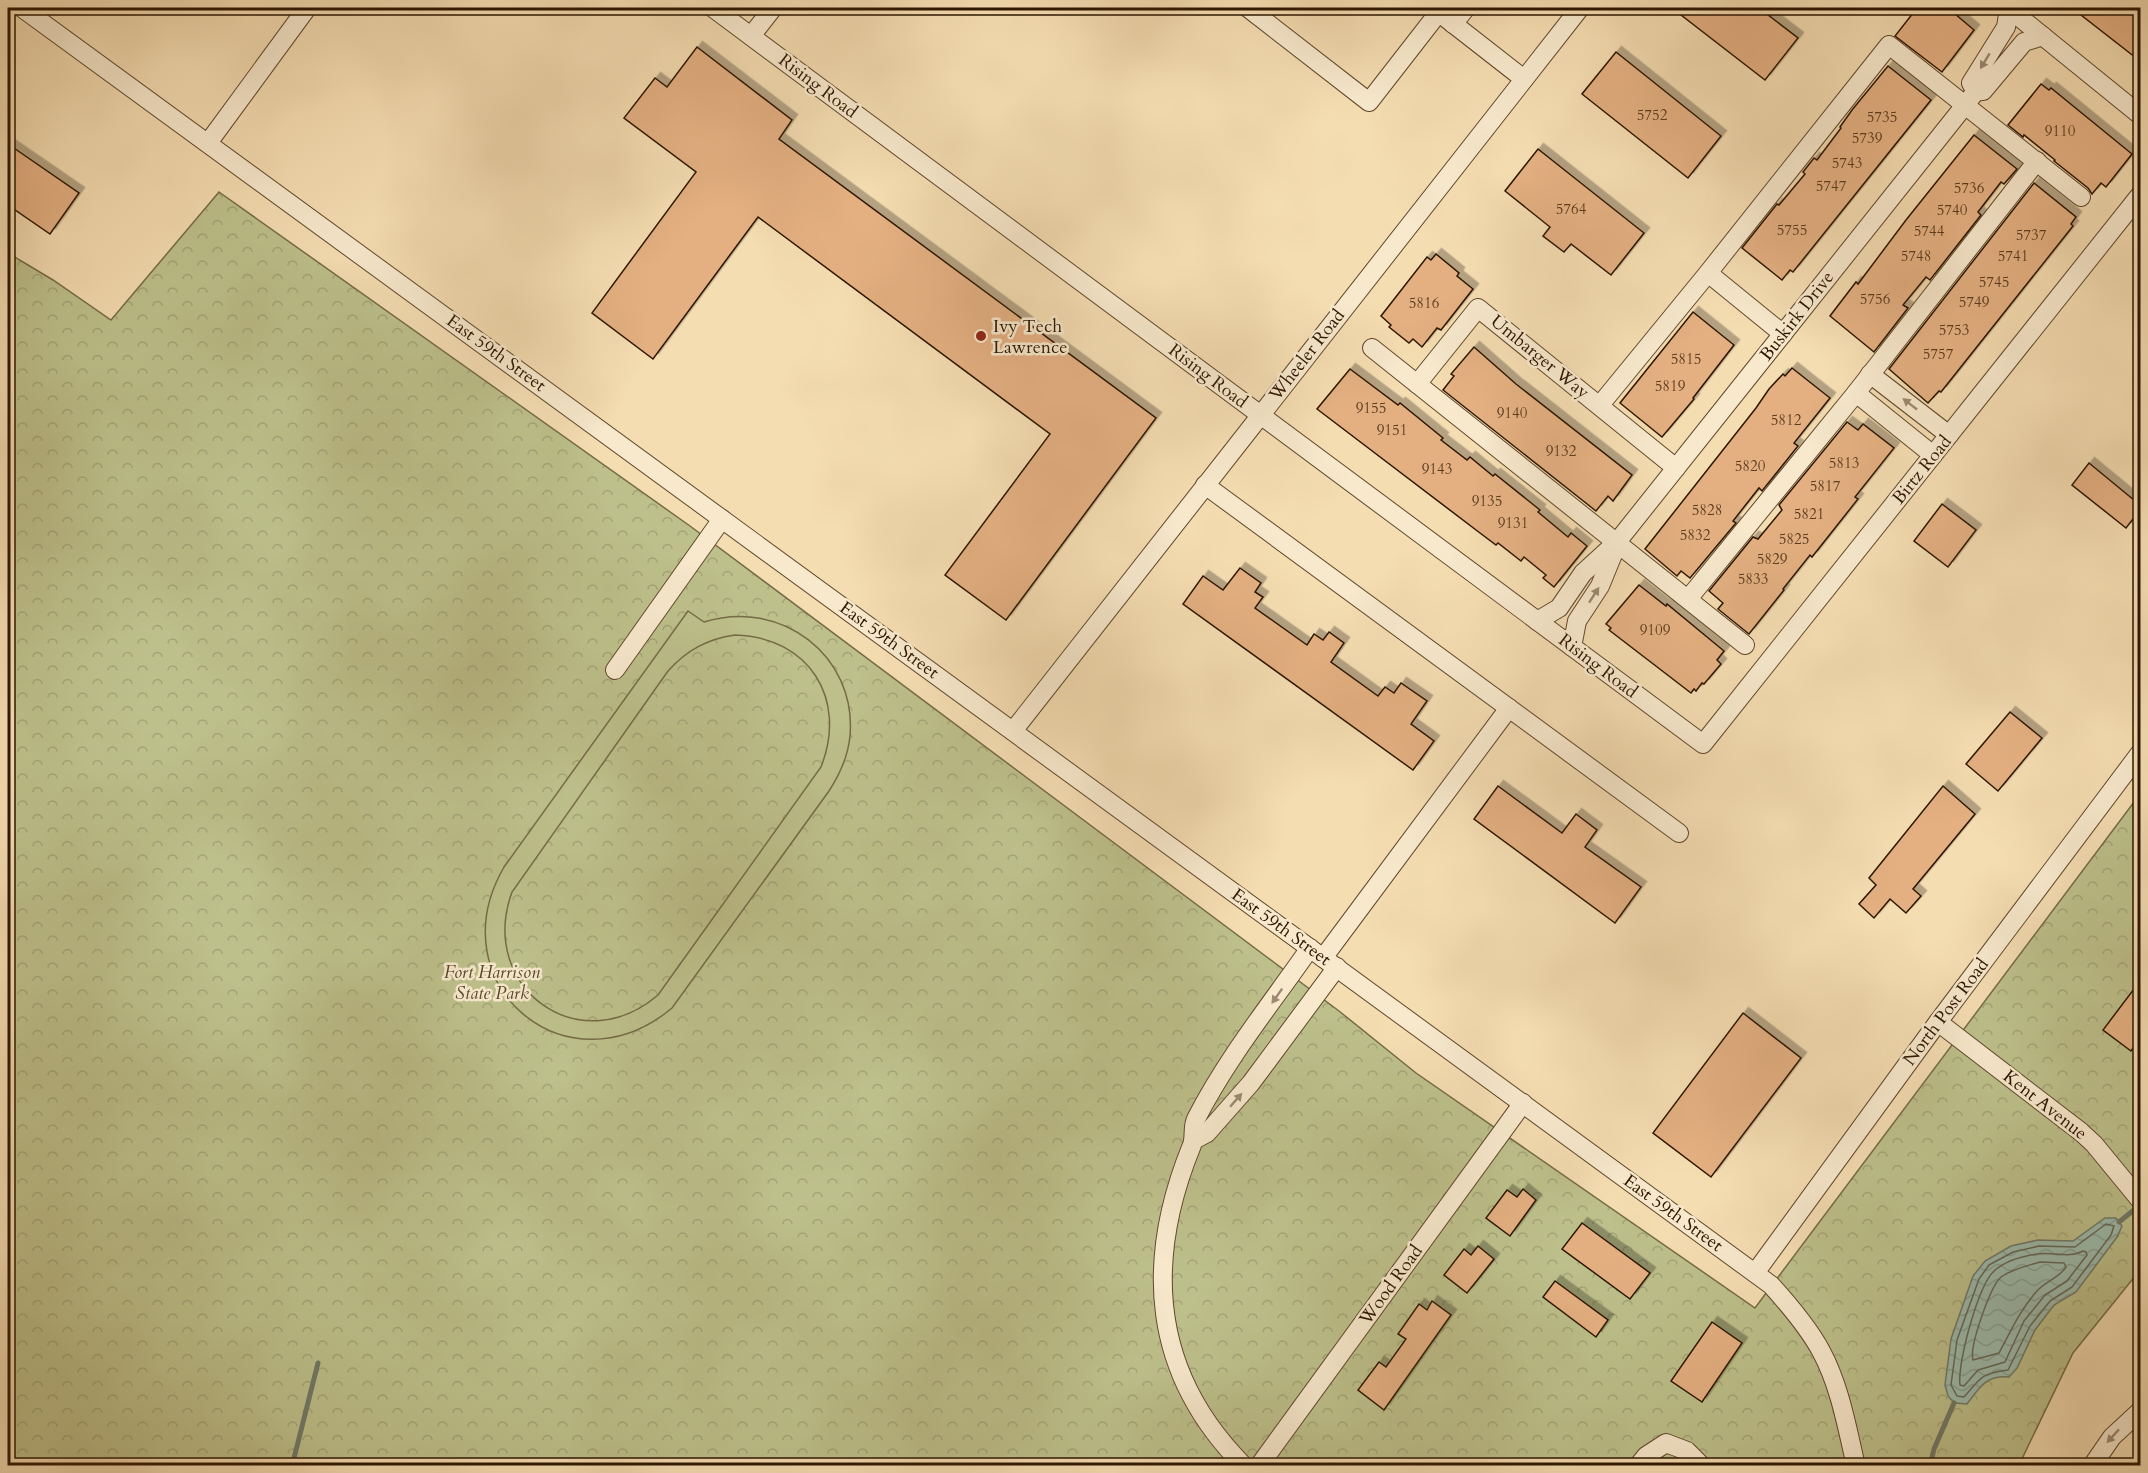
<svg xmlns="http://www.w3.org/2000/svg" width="2148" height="1473" font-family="Cardo,serif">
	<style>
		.park { fill: url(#park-crowns); stroke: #756b46; stroke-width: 1.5 }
		.garden { fill: #bdc08b; stroke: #756b46; stroke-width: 1.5; fill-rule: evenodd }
		.water { fill: url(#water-waves); stroke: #707968; stroke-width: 1.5 }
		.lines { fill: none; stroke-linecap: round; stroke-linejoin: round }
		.shore { stroke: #646856; stroke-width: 1.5 }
		.stream { stroke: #707968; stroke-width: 5 }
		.building { fill: #e4b082; stroke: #2d1600; stroke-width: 1.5; filter: url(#shadow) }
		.minor-casing { stroke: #5f482c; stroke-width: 20 }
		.minor { stroke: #f8e9cd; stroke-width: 18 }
		.oneway { fill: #9d8a71 }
		.poi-dot { fill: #8f2418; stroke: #f8e9cd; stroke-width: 2 }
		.labels { text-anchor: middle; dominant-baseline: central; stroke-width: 5; stroke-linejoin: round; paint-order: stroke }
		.number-label { font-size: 15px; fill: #5b3c20 }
		.street-label { font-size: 18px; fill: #2d1600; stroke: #f8e9cd }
		.poi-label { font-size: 18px; fill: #2d1600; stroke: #f8e9cd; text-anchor: start }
		.park-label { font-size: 18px; font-style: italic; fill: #58492a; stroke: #f8e9cd }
	</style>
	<defs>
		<pattern id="park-crowns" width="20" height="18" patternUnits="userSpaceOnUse" patternTransform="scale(1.5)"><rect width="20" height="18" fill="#bdc08b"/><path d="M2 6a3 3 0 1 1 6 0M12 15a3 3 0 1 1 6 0" fill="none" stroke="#a3a476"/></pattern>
		<pattern id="water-waves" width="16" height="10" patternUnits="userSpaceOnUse" patternTransform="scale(1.5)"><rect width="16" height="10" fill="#9cbbad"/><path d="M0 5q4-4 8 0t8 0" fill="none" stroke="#87a093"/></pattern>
		<filter id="shadow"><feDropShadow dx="5.5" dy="-5.5" stdDeviation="0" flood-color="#0004"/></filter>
	</defs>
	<rect width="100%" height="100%" fill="#f5ddb2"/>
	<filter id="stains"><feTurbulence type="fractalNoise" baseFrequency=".00333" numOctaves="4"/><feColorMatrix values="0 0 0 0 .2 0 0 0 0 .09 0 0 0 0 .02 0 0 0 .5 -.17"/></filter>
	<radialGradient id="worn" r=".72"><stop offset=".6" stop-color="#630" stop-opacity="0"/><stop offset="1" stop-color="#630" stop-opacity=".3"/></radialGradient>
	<polygon class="park" points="219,192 690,526 1339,1011 1416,1073 1755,1308 2140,794 2140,1270 2073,1353 2019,1465 8,1466 8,253 53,280 111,320"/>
	<path class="garden" d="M688,611L704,622C780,598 857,655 850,736C848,757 840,774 829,791L672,1008C568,1095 436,985 504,867ZM735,635C809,637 848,699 821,767L658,995C580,1062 477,988 512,892L668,671C687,650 707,639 735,635Z"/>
	<path class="water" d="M2105,1218H2116L2122,1226L2117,1237L2076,1292L2054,1305L2035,1330L2017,1368L2009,1377C1986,1375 1980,1387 1967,1404L1954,1403L1948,1396L1945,1385L1951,1339L1973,1276L1985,1261L2011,1246L2038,1240L2073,1241Z"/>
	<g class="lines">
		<g class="shore">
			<path d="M2106,1224L2114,1226L2111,1235L2072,1287L2050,1301L2030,1326L2008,1370C1981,1374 1982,1376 1964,1397L1957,1396L1951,1385L1957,1340L1979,1279L1989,1265L2013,1252L2039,1246L2075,1247Z"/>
			<path d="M2083,1251L2086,1252L2087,1255L2067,1281L2045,1295L2024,1321L2005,1362L1978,1370L1964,1386L1960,1385C1957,1364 1978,1286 1994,1271C2005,1261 2023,1256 2037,1254C2052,1251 2069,1259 2083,1251Z"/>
			<path d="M2040,1262L2064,1263L2066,1267C2059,1278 2046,1281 2037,1291C2020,1310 2011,1331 1999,1353L1973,1360C1969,1347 1990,1287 2001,1277C2012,1269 2027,1266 2040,1262Z"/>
		</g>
		<g class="stream">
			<polyline points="2119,1222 2140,1205"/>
			<polyline points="292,1466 318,1363"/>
			<polyline points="1930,1466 1934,1449 1954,1403"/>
		</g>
	</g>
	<g class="building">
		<polygon points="1672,8 1759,8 1798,38 1765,80"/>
		<polygon points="1917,8 1948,8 1974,30 1942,72 1895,36"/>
		<polygon points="2072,8 2140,8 2140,61"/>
		<polygon points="697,47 792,120 779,139 1156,418 1006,620 945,575 1050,434 758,217 653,359 592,313 696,172 624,118 655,78 667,87"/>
		<polygon points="1616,52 1721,136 1688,178 1582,94"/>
		<polygon points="1888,66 1931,100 1793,272 1790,270 1782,280 1742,248 1777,204 1779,205 1805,174 1803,172 1814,158 1817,160 1841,128 1840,127 1852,110"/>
		<polygon points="2041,84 2049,90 2051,88 2132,154 2106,187 2101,183 2092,194 2088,188 2054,161 2055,160 2024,135 2023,137 2008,125"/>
		<polygon points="1974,135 2017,169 2004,184 2001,182 1978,212 1981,215 1930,280 1926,277 1903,305 1908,308 1874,352 1830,316 1856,282 1858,284 1906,220"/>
		<polygon points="8,144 79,193 50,234 8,205"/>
		<polygon points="1538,149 1644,233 1611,275 1571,244 1564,252 1543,236 1550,227 1505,191"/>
		<polygon points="2034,183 2076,217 2071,224 2073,226 1941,392 1939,391 1928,403 1889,369"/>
		<polygon points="1436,254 1459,273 1457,276 1473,289 1441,330 1437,328 1422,347 1413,339 1409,343 1389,327 1391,325 1381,316 1427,257 1431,260"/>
		<polygon points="1693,312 1734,345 1693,398 1694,399 1662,437 1620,403"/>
		<polygon points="1474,347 1516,384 1632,475 1613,501 1608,496 1596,511 1443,390 1454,376 1451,374"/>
		<polygon points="1792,368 1830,398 1794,443 1798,446 1762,491 1759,488 1733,521 1736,523 1690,578 1681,571 1677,576 1645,549 1756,408 1769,389 1783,374 1785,376"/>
		<polygon points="1350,369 1398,405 1400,403 1443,438 1441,440 1467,460 1470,457 1493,476 1495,474 1540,510 1538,512 1568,537 1571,533 1587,546 1554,587 1543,578 1546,575 1524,557 1521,561 1498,543 1496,545 1480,533 1317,409"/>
		<polygon points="1847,422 1858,430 1863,424 1894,448 1855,497 1858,499 1812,557 1810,555 1783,589 1784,590 1749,634 1718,609 1723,603 1709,591 1753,537 1758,539 1782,510 1779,505"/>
		<polygon points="2089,463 2140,505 2140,510 2126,528 2072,485"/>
		<polygon points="1942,504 1976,530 1948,567 1914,541"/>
		<polygon points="1240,568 1261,583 1255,592 1263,597 1255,608 1307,645 1314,634 1323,640 1329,632 1344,643 1331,662 1378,696 1385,687 1394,693 1401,683 1427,701 1411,724 1434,741 1413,770 1183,604 1203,576 1223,590"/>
		<polygon points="1639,585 1666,606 1667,604 1724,651 1717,660 1721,664 1704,684 1702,683 1696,691 1694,689 1691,693 1609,630 1611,628 1606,624"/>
		<polygon points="2010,712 2042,738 1998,791 1966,764"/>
		<polygon points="1498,786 1562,833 1576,814 1597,830 1585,847 1641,887 1615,923 1474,819"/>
		<polygon points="1943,786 1975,814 1913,889 1921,896 1906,913 1890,899 1874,918 1859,904 1876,885 1869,878"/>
		<polygon points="2140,981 2140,1038 2131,1051 2103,1030"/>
		<polygon points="1743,1013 1801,1058 1711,1177 1653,1133"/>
		<polygon points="1523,1189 1536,1200 1510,1236 1486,1218 1507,1190 1517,1197"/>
		<polygon points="1582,1223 1650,1273 1630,1299 1562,1249"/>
		<polygon points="1478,1246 1494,1259 1467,1293 1444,1275 1464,1249 1471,1255"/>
		<polygon points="1555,1281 1608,1320 1596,1337 1543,1297"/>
		<polygon points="1432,1301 1451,1315 1384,1410 1358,1390 1379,1362 1386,1367 1406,1339 1398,1334 1419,1304 1427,1310"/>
		<polygon points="1712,1322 1742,1343 1702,1402 1671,1381"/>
	</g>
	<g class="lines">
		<defs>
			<g id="minor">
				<path d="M22,8L1771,1285C1790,1306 1808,1327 1821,1351C1840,1386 1847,1428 1856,1466"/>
				<polyline points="713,8 1703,744 2140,195"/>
				<polyline points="1248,8 1369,102 1439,12"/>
				<polyline points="1433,8 1524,79"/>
				<polyline points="2008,8 2140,115"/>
				<path d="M2009,8L2006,27L1971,83C1973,88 1978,92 1983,91L2024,42L2043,36"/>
				<polyline points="1453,24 1466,8"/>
				<polyline points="751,36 773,8"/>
				<polyline points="208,143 307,8"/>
				<polyline points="1708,273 1783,334"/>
				<polyline points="1372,348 1745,645"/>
				<polyline points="1870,374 1949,435"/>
				<polyline points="1417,384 1478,308 1676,468"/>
				<polyline points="1856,393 1933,455"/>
				<polyline points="1600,405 1708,273 1889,45 2081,197"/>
				<polyline points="1205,485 1679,833"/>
				<polyline points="1688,599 1856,393 2037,161"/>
				<polyline points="1537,621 1559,608 1583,573 1617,542 1977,90"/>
				<polyline points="1572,647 1577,621 1600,586 1616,547"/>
				<polyline points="615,670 722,519"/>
				<polyline points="1013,731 1580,8"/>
				<polyline points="1323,958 1509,708"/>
				<polyline points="1938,1022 2081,1132 2094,1144 2140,1200"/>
				<polyline points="1194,1140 1207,1133 1251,1083 1337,967"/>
				<polyline points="1755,1273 1938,1022 2140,753"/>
				<path d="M1244,1466C1151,1373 1144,1262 1192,1145C1195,1137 1192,1127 1196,1119C1227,1058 1271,1004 1310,948"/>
				<polyline points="1259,1466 1523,1103"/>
				<polyline points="1638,1466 1646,1456 1666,1443 1687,1451 1702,1466"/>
				<polyline points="2092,1466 2112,1437 2140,1411"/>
			</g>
		</defs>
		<use href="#minor" class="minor-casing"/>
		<use href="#minor" class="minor"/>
	</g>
	<defs><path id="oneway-solid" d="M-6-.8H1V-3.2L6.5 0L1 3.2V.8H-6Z" transform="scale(1.5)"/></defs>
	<g class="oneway">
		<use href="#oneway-solid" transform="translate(1985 61) rotate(121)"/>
		<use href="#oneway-solid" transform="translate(1910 404) rotate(-142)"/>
		<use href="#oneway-solid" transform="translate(1594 595) rotate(-57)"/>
		<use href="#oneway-solid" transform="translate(1277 996) rotate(125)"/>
		<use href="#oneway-solid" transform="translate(1236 1100) rotate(-49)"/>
		<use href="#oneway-solid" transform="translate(2113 1436) rotate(132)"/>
	</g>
	<circle class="poi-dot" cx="981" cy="336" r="6"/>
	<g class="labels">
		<g class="number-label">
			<text x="1652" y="115">5752</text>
			<text x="1882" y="117">5735</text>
			<text x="2060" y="131">9110</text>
			<text x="1867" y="138">5739</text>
			<text x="1847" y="163">5743</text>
			<text x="1831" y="186">5747</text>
			<text x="1969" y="188">5736</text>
			<text x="1571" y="209">5764</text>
			<text x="1952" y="210">5740</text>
			<text x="1792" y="230">5755</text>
			<text x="1929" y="231">5744</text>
			<text x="2031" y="235">5737</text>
			<text x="1916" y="256">5748</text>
			<text x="2013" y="256">5741</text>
			<text x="1994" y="282">5745</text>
			<text x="1875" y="299">5756</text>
			<text x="1974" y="302">5749</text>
			<text x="1424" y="303">5816</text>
			<text x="1954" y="330">5753</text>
			<text x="1938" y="354">5757</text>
			<text x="1686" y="359">5815</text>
			<text x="1670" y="386">5819</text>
			<text x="1371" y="408">9155</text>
			<text x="1512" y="413">9140</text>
			<text x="1786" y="420">5812</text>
			<text x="1392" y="430">9151</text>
			<text x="1561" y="451">9132</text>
			<text x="1844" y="463">5813</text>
			<text x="1750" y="466">5820</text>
			<text x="1437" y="469">9143</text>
			<text x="1825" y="486">5817</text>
			<text x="1487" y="501">9135</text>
			<text x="1707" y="510">5828</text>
			<text x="1809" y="514">5821</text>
			<text x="1513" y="523">9131</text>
			<text x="1695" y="535">5832</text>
			<text x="1794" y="539">5825</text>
			<text x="1772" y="559">5829</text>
			<text x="1753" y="579">5833</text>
			<text x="1655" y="630">9109</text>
		</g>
		<g class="street-label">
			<text transform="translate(818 86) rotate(37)">Rising Road</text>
			<text transform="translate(1797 316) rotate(-52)">Buskirk Drive</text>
			<text transform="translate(496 353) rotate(36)">East 59th Street</text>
			<text transform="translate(1307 355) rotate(-52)">Wheeler Road</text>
			<text transform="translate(1540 357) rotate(39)">Umbarger Way</text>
			<text transform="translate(1208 376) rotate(37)">Rising Road</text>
			<text transform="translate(1922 470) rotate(-51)">Birtz Road</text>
			<text transform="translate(889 640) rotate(36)">East 59th Street</text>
			<text transform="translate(1598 666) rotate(37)">Rising Road</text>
			<text transform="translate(1281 927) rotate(36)">East 59th Street</text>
			<text transform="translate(1946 1012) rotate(-53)">North Post Road</text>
			<text transform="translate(2045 1105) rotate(38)">Kent Avenue</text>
			<text transform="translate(1673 1213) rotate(36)">East 59th Street</text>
			<text transform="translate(1391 1285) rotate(-54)">Wood Road</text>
		</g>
		<g class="poi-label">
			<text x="993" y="326">Ivy Tech<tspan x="993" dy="21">Lawrence</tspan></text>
		</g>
		<g class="park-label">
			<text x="492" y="972">Fort Harrison<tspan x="492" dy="21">State Park</tspan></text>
		</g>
	</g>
	<rect width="2148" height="1473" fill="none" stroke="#f5ddb2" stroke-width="30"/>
	<rect x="9" y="9" width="2130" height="1455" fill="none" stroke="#2d1600" stroke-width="3"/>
	<rect x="15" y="15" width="2118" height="1443" fill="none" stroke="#2d1600" stroke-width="1.5"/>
	<rect width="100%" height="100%" filter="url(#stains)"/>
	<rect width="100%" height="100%" fill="url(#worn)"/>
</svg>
